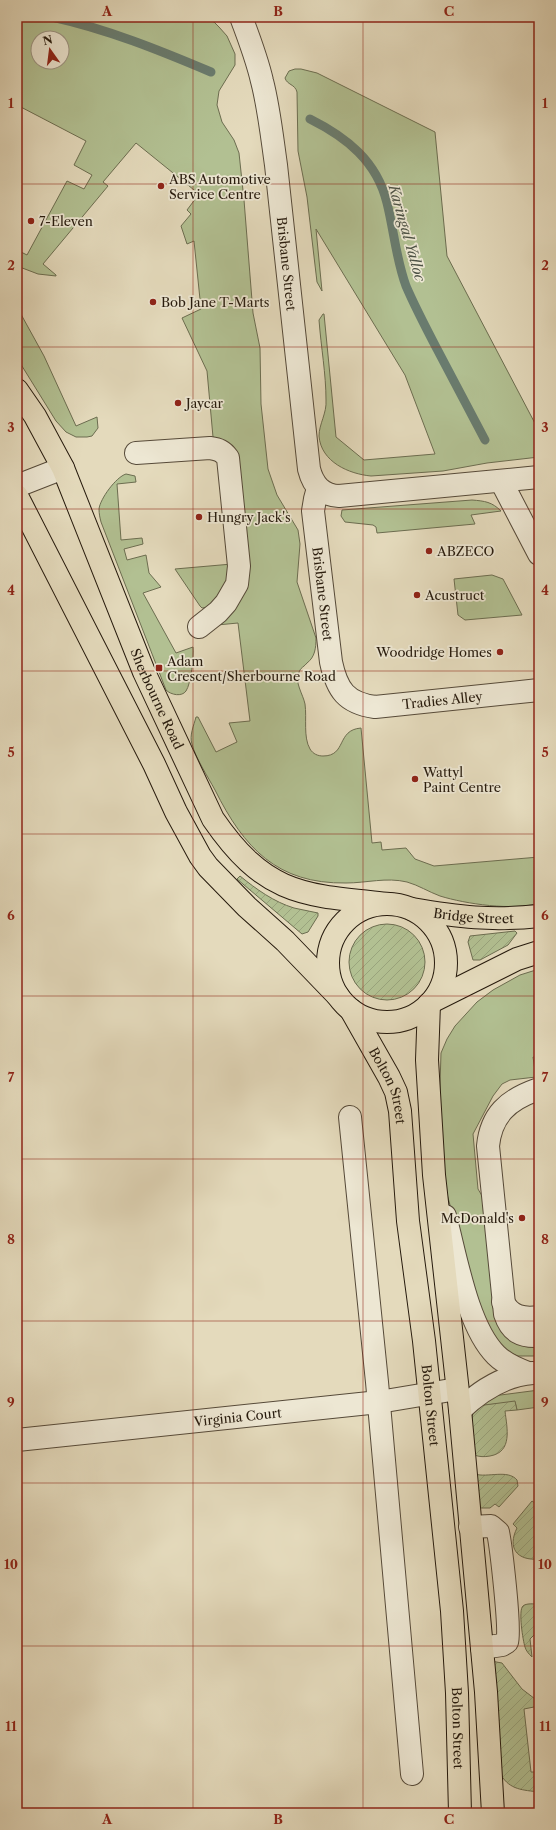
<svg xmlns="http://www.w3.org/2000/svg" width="556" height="1830" font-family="'Libre Caslon Text',serif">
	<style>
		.grass { fill: #b2c092; stroke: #6c6d50; fill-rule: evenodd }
		.garden { fill: url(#garden-furrows); stroke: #6c6d50 }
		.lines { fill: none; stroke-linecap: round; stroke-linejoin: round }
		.stream { stroke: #697b6e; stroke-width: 9 }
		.minor-casing { stroke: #564a39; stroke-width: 24 }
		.major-casing { stroke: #261a0d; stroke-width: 24 }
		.minor { stroke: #ede7d3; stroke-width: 22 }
		.major { stroke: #e4dabc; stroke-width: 22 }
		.grid { fill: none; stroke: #8f2418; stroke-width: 1; stroke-opacity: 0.55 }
		.poi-dot { fill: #8f2418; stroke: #ede7d3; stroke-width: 1.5 }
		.labels { text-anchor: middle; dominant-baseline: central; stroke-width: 3.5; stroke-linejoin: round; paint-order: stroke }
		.poi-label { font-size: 13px; fill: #261a0d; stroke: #ede7d3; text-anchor: start }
		.street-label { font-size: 13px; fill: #261a0d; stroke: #ede7d3 }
		.water-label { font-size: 14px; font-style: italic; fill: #4d5245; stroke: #ede7d3 }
		.neatline { fill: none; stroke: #8f2418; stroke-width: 1.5 }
		.grid-label { font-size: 13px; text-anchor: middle; font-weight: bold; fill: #8f2418 }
	</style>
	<defs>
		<pattern id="garden-furrows" width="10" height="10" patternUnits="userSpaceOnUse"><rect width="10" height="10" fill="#b2c092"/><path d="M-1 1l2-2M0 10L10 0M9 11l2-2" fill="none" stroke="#99a47d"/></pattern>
	</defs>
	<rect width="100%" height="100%" fill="#e4dabc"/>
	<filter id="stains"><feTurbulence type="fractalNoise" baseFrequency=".005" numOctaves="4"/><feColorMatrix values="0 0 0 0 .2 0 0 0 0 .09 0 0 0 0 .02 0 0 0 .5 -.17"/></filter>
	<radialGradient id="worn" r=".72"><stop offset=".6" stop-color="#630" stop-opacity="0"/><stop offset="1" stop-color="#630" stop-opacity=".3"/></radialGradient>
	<g class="grass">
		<path d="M17,17H204L214,22L219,27L227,36L235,54V65L219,91L217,105L222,122L234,140L239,153L244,200L253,313L260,348L261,404L268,469L277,495L298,530L300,544L297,582L316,638C316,648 315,657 307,663C305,666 300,668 299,672C294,682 303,694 305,704C307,718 303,737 310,749C313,754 318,756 323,756C347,756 336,730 361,728L372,843L381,842L382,850L406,848L415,859L434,866L539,857V903C513,911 466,904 440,896C429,892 418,885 407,882C386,877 367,883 346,883C277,884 244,848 215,790C208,777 195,757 192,744C189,736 194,725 196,717H198L216,752L237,742L229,723L250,721L238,623L217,625L237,604L221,441L213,437L207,371L182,318L201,309L194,241L187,244L181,226L191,214L187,210L199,194L136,143L103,182L108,186L43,264L56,275V276L38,274L17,266V250L27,255L67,181L84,189L92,175L74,165L86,141L17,105ZM38,38H62V62H38Z"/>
		<path d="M295,69H301L317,73L435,132L447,256L539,431V457L487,463L443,471L371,476C349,474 321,462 319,436C319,424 327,413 326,400C326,374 321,347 319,320L323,314H324L336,437L364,460L435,454L405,375L316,229L322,291L317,282L307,197L298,151L297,92C295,84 287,85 285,78L289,71Z"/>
		<polygon points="17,307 44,356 76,426 97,417 98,428 92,436 87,437 76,437 66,432 56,421 17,358"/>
		<path d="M126,474L135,476L136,482L117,484L121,540L142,538L143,544L124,549L127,560L146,555L149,573L161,587L143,593L176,653L193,647C194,655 191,684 186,691C182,697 171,695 166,690L101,522C100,518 99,514 99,509C100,499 116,477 126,474Z"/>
		<path d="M472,500C485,501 492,502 501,511L471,515L475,524L377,533L376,527L373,525L345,522L341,516L342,510Z"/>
		<polygon points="232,564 230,582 209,607 202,608 200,606 175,569"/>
		<polygon points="492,575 503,579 522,615 465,620 458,615 454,579"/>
		<polygon points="539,969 539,1057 533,1057 536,1077 510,1080 502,1084 493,1096 473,1134 478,1189 488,1206 498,1311 539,1343 539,1356 518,1356 510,1353 496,1344 477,1299 442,1177 439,1117 441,1053 447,1039 455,1026 477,1002 493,990 520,975"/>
		<polygon points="539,1390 539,1407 517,1410 515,1402 477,1406 493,1396"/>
	</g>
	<g class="garden">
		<path d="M240,876C256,889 274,902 294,908C302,910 310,911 318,913V916L308,932L302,934L237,879Z"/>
		<circle cx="387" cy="962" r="38"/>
		<polygon points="515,931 517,933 508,945 480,960 473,960 468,942 470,936"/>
		<path d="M515,1401L517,1410L505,1411C507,1428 513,1452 490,1456C484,1457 480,1457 474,1455C473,1440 467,1418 477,1406Z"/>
		<path d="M475,1474C487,1478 508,1469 517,1480L518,1486L499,1507L495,1504L490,1508H478Z"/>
		<path d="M532,1501L539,1506V1559C517,1561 507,1548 517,1528L513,1524Z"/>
		<path d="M538,1604L539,1630L530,1639L532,1657C529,1654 526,1651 525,1647C523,1641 518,1610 523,1606C526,1603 534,1604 538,1604Z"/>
		<path d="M491,1661L502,1663L522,1689L539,1702V1706L524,1709L531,1772H539V1792C523,1790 510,1790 501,1775Z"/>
	</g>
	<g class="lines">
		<g class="stream">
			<path d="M52,17C107,29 159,50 211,72"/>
			<path d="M310,119C346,137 377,161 387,203C394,231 396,259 406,286C415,307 426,328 437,349C453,379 469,410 485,440"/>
		</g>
		<defs>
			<g id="minor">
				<path id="s1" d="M241,17C249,38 257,59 262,81C269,108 272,137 276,165L309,469C313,485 322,495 339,496L539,477"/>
				<path d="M136,453L210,448C218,449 223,451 228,458L239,566L237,584L226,603L218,612L199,627"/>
				<polyline points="501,481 539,554"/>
				<polyline points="17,486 63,468"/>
				<path id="s2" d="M318,488L315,499L313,511L331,662C337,690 346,703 375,707L539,690"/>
				<path d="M536,1090C508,1100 491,1115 488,1146L505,1314C511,1332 521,1337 539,1336"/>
				<polyline points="350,1117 377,1382 412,1774"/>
				<path d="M445,1216C456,1256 467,1326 496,1355C505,1364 517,1369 528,1373"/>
				<path d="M503,1302C511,1317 523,1319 539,1317"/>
				<path d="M460,1410C480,1391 504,1375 533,1373"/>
				<path id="s3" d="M17,1440L379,1402L457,1389"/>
				<path d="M470,1527L491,1526L498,1532C501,1547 511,1630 507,1642L502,1645L482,1648"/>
			</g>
			<g id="major">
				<path id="s4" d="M17,390L35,416L63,468L144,672L213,819C266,896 303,895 389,904"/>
				<polyline points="17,496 154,764 176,812 200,856 208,867 247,907 285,941 338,996"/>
				<circle cx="387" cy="963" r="59"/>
				<path id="s5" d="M412,909C458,917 492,921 539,916"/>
				<polyline points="433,1001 517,959 539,952"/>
				<polyline points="429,1004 427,1060 434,1175 460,1410 486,1692 493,1813"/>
				<path id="s6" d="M351,1010L389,1077L396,1092L400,1111L408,1221L424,1341L452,1611L457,1693L460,1813"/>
			</g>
		</defs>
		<use href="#minor" class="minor-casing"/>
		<use href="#major" class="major-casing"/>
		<use href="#minor" class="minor"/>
		<use href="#major" class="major"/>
	</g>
	<path class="grid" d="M193,17V1813M363,17V1813M17,184H539M17,347H539M17,509H539M17,671H539M17,834H539M17,996H539M17,1159H539M17,1321H539M17,1483H539M17,1646H539"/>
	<g class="poi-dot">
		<circle cx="161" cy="186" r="4"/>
		<circle cx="31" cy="221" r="4"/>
		<circle cx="153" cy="302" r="4"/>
		<circle cx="178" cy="403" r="4"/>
		<circle cx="199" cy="517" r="4"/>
		<circle cx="429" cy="551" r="4"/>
		<circle cx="417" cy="595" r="4"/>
		<circle cx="500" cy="652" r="4"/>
		<rect x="155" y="664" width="8" height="8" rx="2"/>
		<circle cx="415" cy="779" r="4"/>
		<circle cx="522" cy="1218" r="4"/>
	</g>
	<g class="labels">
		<g class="poi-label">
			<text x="169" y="179">ABS Automotive<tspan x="169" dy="15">Service Centre</tspan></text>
			<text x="39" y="221">7-Eleven</text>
			<text x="161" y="302">Bob Jane T-Marts</text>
			<text x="186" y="403">Jaycar</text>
			<text x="207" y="517">Hungry Jack's</text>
			<text x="437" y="551">ABZECO</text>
			<text x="425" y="595">Acustruct</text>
			<text x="492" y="652" text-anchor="end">Woodridge Homes</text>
			<text x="167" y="661">Adam<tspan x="167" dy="15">Crescent/Sherbourne Road</tspan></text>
			<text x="423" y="772">Wattyl<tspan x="423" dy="15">Paint Centre</tspan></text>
			<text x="514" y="1218" text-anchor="end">McDonald's</text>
		</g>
		<g class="street-label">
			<text stroke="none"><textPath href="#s1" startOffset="252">Brisbane Street</textPath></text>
			<text stroke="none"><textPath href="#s2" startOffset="107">Brisbane Street</textPath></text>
			<text stroke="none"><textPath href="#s4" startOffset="340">Sherbourne Road</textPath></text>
			<text stroke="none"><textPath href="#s2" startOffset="312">Tradies Alley</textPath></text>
			<text stroke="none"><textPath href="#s5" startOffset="62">Bridge Street</textPath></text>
			<text stroke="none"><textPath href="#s6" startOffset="85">Bolton Street</textPath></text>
			<text stroke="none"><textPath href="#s6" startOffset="409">Bolton Street</textPath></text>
			<text stroke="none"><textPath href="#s3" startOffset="222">Virginia Court</textPath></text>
			<text stroke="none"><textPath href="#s6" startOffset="733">Bolton Street</textPath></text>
		</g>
		<g class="water-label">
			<text transform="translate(407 233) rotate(74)">Karingal Yalloc</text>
		</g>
	</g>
	<rect width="556" height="1830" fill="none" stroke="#e4dabc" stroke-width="44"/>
	<g transform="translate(50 50) rotate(346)"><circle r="19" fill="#ede7d3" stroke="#9d9584"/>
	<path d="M0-3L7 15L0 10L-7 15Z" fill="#8f2418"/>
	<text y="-6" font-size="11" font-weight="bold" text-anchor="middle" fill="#261a0d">N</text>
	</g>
	<rect x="22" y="22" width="512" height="1786" class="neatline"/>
	<g class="grid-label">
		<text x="107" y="16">A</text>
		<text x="278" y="16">B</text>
		<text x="449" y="16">C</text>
		<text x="11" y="108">1</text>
		<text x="545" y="108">1</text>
		<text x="11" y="270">2</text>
		<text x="545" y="270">2</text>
		<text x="11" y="432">3</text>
		<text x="545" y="432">3</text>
		<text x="11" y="595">4</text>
		<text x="545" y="595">4</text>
		<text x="11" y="757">5</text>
		<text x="545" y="757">5</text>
		<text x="11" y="920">6</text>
		<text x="545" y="920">6</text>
		<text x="11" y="1082">7</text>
		<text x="545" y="1082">7</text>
		<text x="11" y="1244">8</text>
		<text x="545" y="1244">8</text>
		<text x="11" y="1407">9</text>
		<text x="545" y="1407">9</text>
		<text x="11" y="1569">10</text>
		<text x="545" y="1569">10</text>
		<text x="11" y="1731">11</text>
		<text x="545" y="1731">11</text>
		<text x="107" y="1824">A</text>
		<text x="278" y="1824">B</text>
		<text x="449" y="1824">C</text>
	</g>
	<rect width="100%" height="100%" filter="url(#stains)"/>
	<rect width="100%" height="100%" fill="url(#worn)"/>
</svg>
